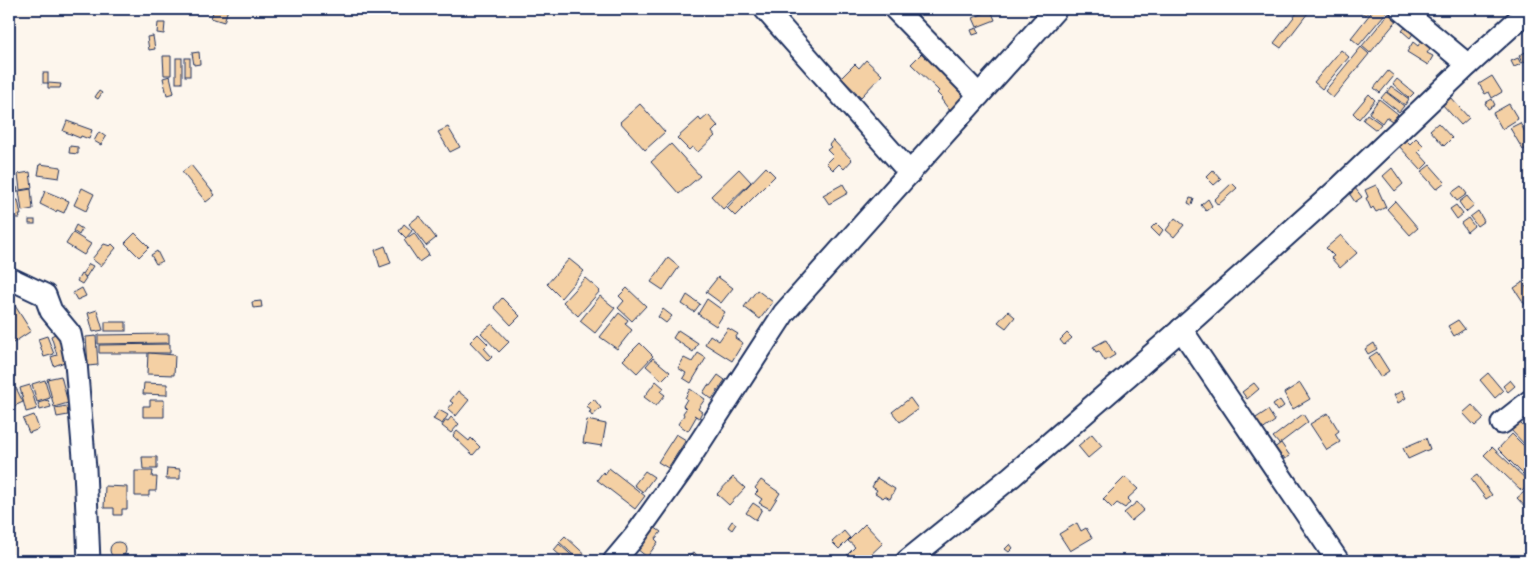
<svg xmlns="http://www.w3.org/2000/svg" width="1539" height="570" font-family="Kalam,sans-serif">
	<style>
		.building { fill: #f4d0a4; stroke: #1b2f5e }
		.lines { fill: none; stroke-linecap: round; stroke-linejoin: round }
		.minor-casing { stroke: #1b2f5e; stroke-width: 25 }
		.minor { stroke: #fff; stroke-width: 21 }
	</style>
	<rect width="100%" height="100%" fill="#fdf6ed"/>
	<filter id="ink" filterUnits="userSpaceOnUse"><feTurbulence type="fractalNoise" baseFrequency=".02" numOctaves="2"/><feDisplacementMap in="SourceGraphic" scale="10" xChannelSelector="R" yChannelSelector="G"/><feConvolveMatrix kernelMatrix="1 2 1 2 8 2 1 2 1" color-interpolation-filters="sRGB"/></filter>
	<g filter="url(#ink)">
		<g class="building">
			<polygon points="214,9 228,9 224,22 211,18"/>
			<polygon points="1300,9 1311,9 1281,48 1274,43"/>
			<polygon points="1353,9 1370,9 1366,15"/>
			<polygon points="1374,9 1389,9 1359,45 1351,38"/>
			<polygon points="991,10 995,20 977,27 973,18"/>
			<polygon points="1391,11 1399,18 1370,53 1362,46"/>
			<polygon points="158,23 165,23 164,34 157,33"/>
			<polygon points="1407,25 1414,32 1410,38 1402,31"/>
			<polygon points="977,28 979,33 973,35 971,30"/>
			<polygon points="153,36 155,49 149,50 147,37"/>
			<polygon points="1421,41 1431,47 1427,53 1433,56 1428,65 1407,52 1413,42 1418,46"/>
			<polygon points="1361,47 1369,54 1333,98 1325,91"/>
			<polygon points="1341,50 1349,57 1322,89 1314,82"/>
			<polygon points="199,52 200,64 194,65 192,53"/>
			<polygon points="1525,52 1529,59 1522,63 1519,56"/>
			<polygon points="922,53 965,96 950,111 941,99 942,98 937,93 939,91 911,64"/>
			<polygon points="163,56 171,56 171,75 164,75"/>
			<rect x="176" y="58" width="6" height="25"/>
			<rect x="185" y="58" width="5" height="18"/>
			<polygon points="1518,58 1521,64 1514,67 1511,61"/>
			<polygon points="866,60 882,75 861,97 841,78 855,64 859,68"/>
			<polygon points="1388,71 1394,76 1380,93 1374,88"/>
			<rect x="43" y="73" width="5" height="10"/>
			<polygon points="170,76 174,93 167,95 163,78"/>
			<polygon points="1492,76 1502,92 1492,98 1489,92 1485,94 1479,84"/>
			<polygon points="1397,79 1414,93 1409,98 1393,84"/>
			<polygon points="48,83 61,84 60,88 48,88"/>
			<polygon points="1391,86 1409,99 1405,105 1387,92"/>
			<polygon points="99,91 102,93 98,99 95,97"/>
			<polygon points="1386,92 1404,106 1399,112 1381,98"/>
			<polygon points="1369,94 1375,100 1359,119 1353,113"/>
			<polygon points="1449,96 1469,118 1461,125 1441,103"/>
			<polygon points="1379,99 1398,114 1392,121 1386,117 1382,123 1369,113"/>
			<polygon points="1492,99 1495,105 1488,109 1485,103"/>
			<polygon points="640,104 665,132 645,150 620,122"/>
			<polygon points="1509,104 1518,119 1502,129 1493,113"/>
			<polygon points="1367,114 1381,124 1376,130 1363,120"/>
			<polygon points="708,115 718,126 712,132 715,136 698,152 692,147 689,150 677,138 699,118 701,121"/>
			<polygon points="67,121 92,130 89,139 81,136 80,138 63,131"/>
			<polygon points="1438,123 1452,138 1444,146 1430,130"/>
			<polygon points="1520,123 1530,141 1530,146 1523,150 1510,128"/>
			<polygon points="448,127 460,147 450,152 438,132"/>
			<polygon points="99,132 106,137 101,145 94,141"/>
			<polygon points="1416,138 1424,146 1418,152 1428,163 1421,170 1398,145 1405,139 1410,144"/>
			<polygon points="833,140 852,160 844,169 839,164 833,170 826,163 833,156 827,150 831,147 829,145"/>
			<polygon points="671,144 700,176 679,194 651,162"/>
			<polygon points="70,146 78,147 78,154 69,153"/>
			<polygon points="40,164 61,167 59,178 38,175"/>
			<polygon points="191,165 215,195 206,202 182,172"/>
			<polygon points="1430,165 1445,182 1436,189 1421,172"/>
			<polygon points="766,167 775,176 735,216 727,208"/>
			<polygon points="1392,168 1403,184 1395,191 1383,176"/>
			<polygon points="739,169 751,182 723,209 711,196"/>
			<polygon points="13,170 16,186 9,187 9,171"/>
			<polygon points="1213,170 1221,179 1214,185 1206,177"/>
			<polygon points="30,172 32,188 20,190 18,174"/>
			<polygon points="1232,183 1237,188 1218,205 1214,200"/>
			<polygon points="843,184 848,193 829,204 823,195"/>
			<polygon points="1376,185 1386,207 1376,212 1373,207 1371,209 1366,198 1368,197 1365,190"/>
			<polygon points="1461,186 1467,194 1457,201 1451,193"/>
			<polygon points="17,187 18,192 9,194 9,188"/>
			<polygon points="82,188 94,194 86,211 74,205"/>
			<polygon points="1355,188 1362,197 1355,202 1349,193"/>
			<polygon points="31,189 33,209 22,211 19,191"/>
			<polygon points="45,191 69,201 64,213 57,210 56,212 40,204"/>
			<polygon points="1467,196 1474,205 1466,212 1459,202"/>
			<polygon points="1190,198 1194,199 1192,205 1188,203"/>
			<polygon points="1208,199 1212,206 1206,211 1201,205"/>
			<polygon points="18,200 21,215 19,215 20,218 16,218 16,215 10,217 9,201"/>
			<polygon points="1395,201 1418,228 1410,235 1387,209"/>
			<polygon points="1456,205 1463,214 1457,219 1450,209"/>
			<polygon points="1478,211 1484,221 1477,226 1470,217"/>
			<polygon points="419,216 436,238 426,246 409,224"/>
			<polygon points="1175,218 1184,225 1174,237 1166,230"/>
			<polygon points="1468,218 1474,226 1467,232 1461,223"/>
			<rect x="29" y="220" width="6" height="4"/>
			<polygon points="1156,223 1163,230 1159,236 1151,228"/>
			<polygon points="404,224 412,231 406,238 399,231"/>
			<polygon points="76,225 82,229 79,235 73,231"/>
			<polygon points="73,233 91,244 84,255 66,244"/>
			<polygon points="135,233 149,247 139,257 125,243"/>
			<polygon points="414,233 429,255 419,262 404,240"/>
			<polygon points="1341,235 1357,253 1340,268 1331,258 1334,256 1326,248"/>
			<polygon points="104,244 110,246 112,244 116,248 101,266 92,259"/>
			<polygon points="385,246 391,263 380,267 375,250"/>
			<polygon points="157,251 162,261 156,264 151,255"/>
			<polygon points="668,258 679,267 663,290 651,282"/>
			<polygon points="569,259 584,271 561,298 547,284"/>
			<polygon points="89,264 93,266 86,277 82,274"/>
			<polygon points="81,274 86,278 82,284 77,281"/>
			<polygon points="718,277 733,288 721,303 706,292"/>
			<polygon points="585,278 600,291 578,316 563,302"/>
			<polygon points="1523,282 1530,293 1530,303 1526,306 1514,288"/>
			<polygon points="82,288 86,296 77,300 73,293"/>
			<polygon points="627,288 646,306 632,321 618,308 624,301 619,296"/>
			<polygon points="757,290 773,302 760,319 744,307"/>
			<polygon points="687,295 700,304 694,312 682,304"/>
			<polygon points="600,296 615,308 595,333 580,321"/>
			<polygon points="502,298 520,316 511,325 494,307"/>
			<polygon points="707,299 725,312 716,326 698,314"/>
			<polygon points="12,301 31,331 13,343 9,336 9,303"/>
			<polygon points="261,301 262,307 253,308 252,302"/>
			<polygon points="663,309 672,316 666,323 658,317"/>
			<polygon points="97,310 103,330 93,332 88,313"/>
			<polygon points="1008,311 1015,317 1006,328 998,322"/>
			<polygon points="619,313 628,320 625,324 632,330 617,349 600,337"/>
			<polygon points="1458,320 1465,329 1454,336 1448,326"/>
			<rect x="105" y="322" width="21" height="9"/>
			<polygon points="492,324 509,342 499,352 481,333"/>
			<polygon points="728,328 738,334 735,338 743,343 732,361 705,344 710,335 719,341"/>
			<polygon points="678,330 698,343 693,352 673,338"/>
			<polygon points="57,333 67,361 54,366 51,357 57,355 51,336"/>
			<polygon points="1067,333 1072,338 1064,345 1060,340"/>
			<polygon points="169,334 169,343 98,344 98,335"/>
			<polygon points="478,334 488,344 484,348 492,357 488,361 470,342"/>
			<polygon points="47,336 54,354 44,357 38,339"/>
			<polygon points="96,336 98,365 88,366 86,337"/>
			<polygon points="1106,340 1115,355 1105,361 1099,351 1096,352 1093,347"/>
			<polygon points="640,343 653,356 637,373 623,360"/>
			<polygon points="1374,343 1377,349 1368,354 1365,349"/>
			<polygon points="170,344 170,353 99,353 99,345"/>
			<polygon points="1377,352 1389,371 1380,377 1368,358"/>
			<polygon points="148,353 175,355 174,375 147,374"/>
			<polygon points="698,353 706,358 691,383 683,378 686,373 678,368 684,358 692,362"/>
			<polygon points="653,358 670,372 662,380 646,366"/>
			<polygon points="1488,373 1503,391 1495,398 1480,380"/>
			<polygon points="718,375 725,380 712,399 703,393 708,385 710,386"/>
			<polygon points="61,376 68,403 54,407 47,379"/>
			<polygon points="45,380 50,398 37,402 32,384"/>
			<polygon points="1510,380 1515,386 1508,392 1503,386"/>
			<polygon points="656,381 664,388 661,392 665,395 656,406 644,397"/>
			<polygon points="144,383 167,384 167,395 143,394"/>
			<polygon points="1254,383 1259,389 1247,399 1242,392"/>
			<polygon points="1300,383 1310,399 1293,409 1284,393"/>
			<polygon points="30,385 37,409 26,412 20,388"/>
			<polygon points="16,388 23,402 10,408 9,391"/>
			<polygon points="690,389 705,399 698,409 702,412 699,418 694,415 696,417 688,431 678,424 684,415 683,413 686,409 683,406 687,399 685,398"/>
			<polygon points="458,391 469,400 456,416 448,409 453,403 450,401"/>
			<polygon points="1402,391 1406,398 1398,403 1394,395"/>
			<polygon points="910,398 918,409 900,422 892,412"/>
			<polygon points="594,399 601,408 592,416 589,412 591,411 587,406"/>
			<polygon points="48,400 51,407 40,410 38,403"/>
			<polygon points="150,400 164,400 164,417 143,417 143,406 150,406"/>
			<polygon points="1280,400 1284,406 1277,411 1273,405"/>
			<polygon points="1472,405 1484,418 1475,426 1463,413"/>
			<polygon points="67,406 68,415 57,417 55,408"/>
			<polygon points="439,410 448,415 442,424 433,419"/>
			<polygon points="1268,410 1275,421 1261,431 1253,420"/>
			<polygon points="1328,413 1339,431 1335,434 1340,442 1327,450 1310,424"/>
			<polygon points="1303,414 1308,422 1279,444 1273,437"/>
			<polygon points="34,415 39,429 29,433 23,419"/>
			<polygon points="451,417 459,424 451,433 442,426 446,420 448,421"/>
			<polygon points="587,420 606,424 602,446 583,443"/>
			<polygon points="1517,420 1530,433 1530,450 1509,428"/>
			<polygon points="457,431 469,441 471,438 480,447 473,455 453,436"/>
			<polygon points="676,434 686,440 668,468 658,462"/>
			<polygon points="1092,434 1102,446 1088,458 1078,446"/>
			<polygon points="1512,434 1530,452 1530,481 1498,449"/>
			<polygon points="1426,438 1430,449 1408,459 1403,448"/>
			<polygon points="1281,443 1290,456 1285,459 1283,456 1280,459 1273,449"/>
			<polygon points="1492,447 1530,483 1522,491 1484,455"/>
			<polygon points="142,457 157,457 157,469 143,469"/>
			<polygon points="167,468 180,469 180,479 166,479"/>
			<polygon points="609,468 645,496 635,509 597,480 603,472 605,474"/>
			<polygon points="135,471 153,471 152,477 157,477 156,491 149,491 149,496 135,496"/>
			<polygon points="645,471 654,477 643,492 634,485"/>
			<polygon points="1477,475 1492,495 1486,499 1471,479"/>
			<polygon points="733,477 745,488 729,505 717,494"/>
			<polygon points="1125,477 1138,489 1127,499 1130,502 1125,508 1117,503 1112,508 1103,499"/>
			<polygon points="877,478 895,489 890,499 885,496 883,498 875,493 877,490 872,487"/>
			<polygon points="761,480 780,493 770,509 759,503 762,499 755,494 758,491 755,488"/>
			<polygon points="105,486 127,487 127,509 122,509 122,515 114,515 114,508 104,508"/>
			<polygon points="1530,487 1530,512 1517,498"/>
			<polygon points="1137,502 1144,510 1131,521 1124,513"/>
			<polygon points="753,503 762,509 756,520 746,513"/>
			<polygon points="732,521 736,524 732,530 728,527"/>
			<polygon points="1077,523 1081,531 1086,528 1092,538 1070,551 1059,534"/>
			<polygon points="865,524 883,543 864,561 851,561 846,556 855,547 848,541"/>
			<polygon points="654,527 661,532 655,539 658,542 647,557 637,549"/>
			<polygon points="844,531 850,538 839,549 832,542"/>
			<polygon points="565,536 592,561 580,561 559,542"/>
			<circle cx="118" cy="550" r="8"/>
			<polygon points="559,544 578,561 566,561 554,550"/>
			<polygon points="1010,544 1013,548 1009,552 1005,549"/>
			<polygon points="694,552 702,561 684,561"/>
			<polygon points="933,553 938,560 937,561 923,561"/>
		</g>
		<g class="lines">
			<defs>
				<g id="minor">
					<polyline points="765,9 910,173"/>
					<polyline points="895,9 979,95"/>
					<polyline points="1401,9 1468,65"/>
					<polyline points="9,278 45,295 51,311 70,334 76,363 85,469 89,561"/>
					<polyline points="1181,329 1338,561"/>
					<polyline points="1502,423 1530,401"/>
					<polyline points="614,561 635,536 682,470 784,313 1056,9"/>
					<polyline points="907,561 1011,477 1192,320 1339,188 1468,65 1530,9"/>
				</g>
			</defs>
			<use href="#minor" class="minor-casing"/>
			<use href="#minor" class="minor"/>
		</g>
	</g>
	<rect width="1539" height="570" fill="none" stroke="#fff" stroke-width="30"/>
	<rect x="15" y="15" width="1509" height="540" fill="none" stroke="#1b2f5e" stroke-width="2" filter="url(#ink)"/>
</svg>
